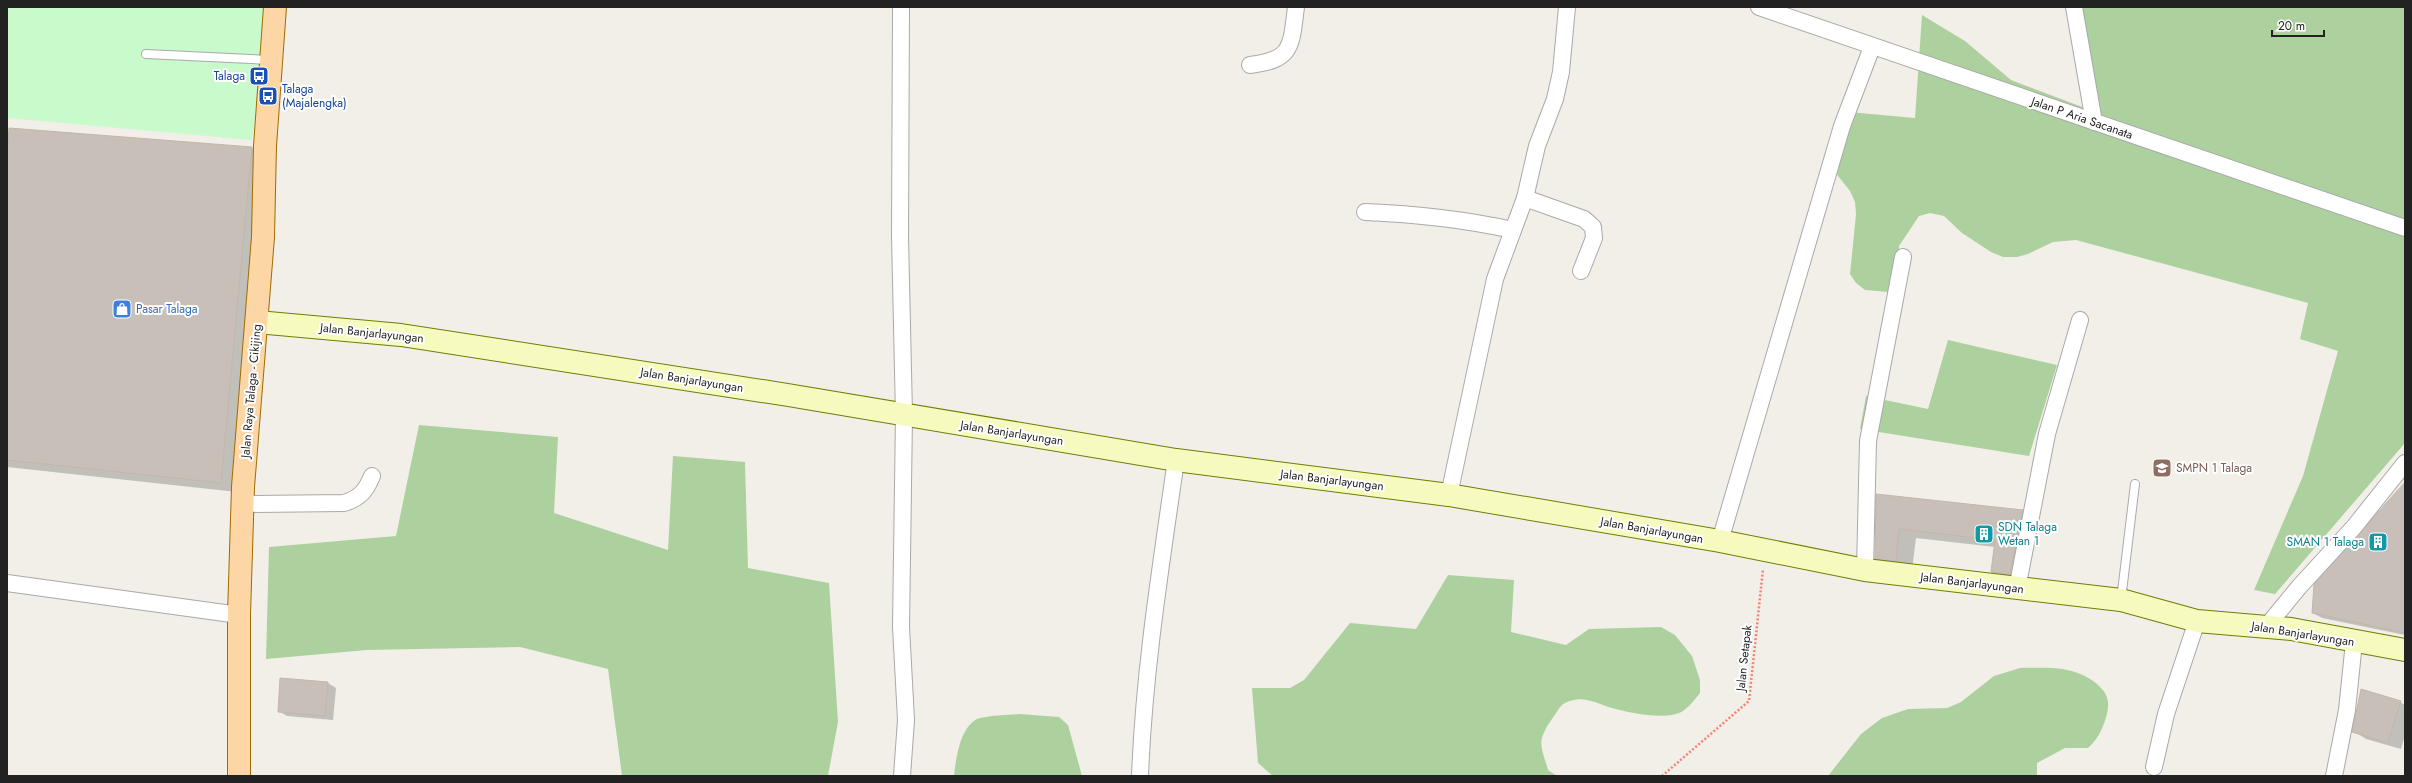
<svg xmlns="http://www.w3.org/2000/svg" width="2412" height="783" font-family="Jost,sans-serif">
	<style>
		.forest { fill: #add19e }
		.park { fill: #c8facc }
		.shadow { fill: #0003 }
		.building { fill: #c7bfb8; stroke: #c4b6ab }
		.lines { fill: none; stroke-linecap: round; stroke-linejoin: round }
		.lane-casing { stroke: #a9a9a9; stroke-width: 10 }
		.street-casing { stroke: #a9a9a9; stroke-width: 18 }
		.secondary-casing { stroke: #707d05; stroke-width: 24 }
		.primary-casing { stroke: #a06b00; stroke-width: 24 }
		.path { stroke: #fa8072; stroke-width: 2.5; stroke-dasharray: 2 2; stroke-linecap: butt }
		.lane { stroke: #fff; stroke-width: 8 }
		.street { stroke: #fff; stroke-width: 16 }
		.secondary { stroke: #f7fabf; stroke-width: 22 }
		.primary { stroke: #fcd6a4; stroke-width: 22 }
		.labels { text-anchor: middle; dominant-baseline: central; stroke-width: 4; stroke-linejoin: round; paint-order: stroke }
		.transit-label { font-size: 12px; fill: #164399; stroke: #fff; text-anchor: end }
		.street-label { font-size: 12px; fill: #222; stroke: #fff }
		.shop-label { font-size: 12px; fill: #366cbe; stroke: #fff; text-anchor: start }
		.education-label { font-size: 12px; fill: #785e54; stroke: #fff; text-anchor: start }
		.culture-label { font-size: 12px; fill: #0d838f; stroke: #fff; text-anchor: start }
	</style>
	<rect width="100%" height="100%" fill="#f2efe9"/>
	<g class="forest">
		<polygon points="2079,7 2405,7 2405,443 2275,594 2254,590 2303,476 2338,351 2300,339 2308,303 2076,240 2053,242 2028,254 2017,257 2003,257 1991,252 1962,233 1944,216 1930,213 1919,216 1899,246 1899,271 1889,292 1865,290 1856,283 1850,274 1856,214 1855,202 1850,191 1835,172 1838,111 1915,118 1922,15 1965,41 2011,80 2098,113"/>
		<polygon points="1948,340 2057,365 2029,456 1860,429 1866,396 1928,409"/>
		<polygon points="419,425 558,437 554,513 668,550 673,456 745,462 748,568 829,583 838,722 828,776 622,776 608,669 520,647 367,650 266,659 269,547 396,536"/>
		<path d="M1448,575L1514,580L1511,632L1566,645L1589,629L1661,627L1675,635L1692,656L1700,680V693C1695,699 1690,706 1683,711C1667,721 1630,713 1612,708C1595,703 1583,694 1565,703C1560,705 1556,714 1552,719C1536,742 1541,745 1548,770L1557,776H1273L1258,763L1252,688H1290L1304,680L1350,623L1416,629Z"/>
		<path d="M2020,668C2049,668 2073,665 2097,684C2107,693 2110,700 2107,714C2103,728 2099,738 2088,748H2065L2037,763V776H1828L1861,734L1882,718L1908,709L1947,708L1961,702L1994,676Z"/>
		<path d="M1020,714L1059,717L1068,725L1082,776H954C956,759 960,724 980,718C992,715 1007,715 1020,714Z"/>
	</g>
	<polygon class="park" points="7,7 269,7 252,140 7,118"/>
	<g class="shadow">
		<polygon points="10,129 252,148 269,158 237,492 7,467 7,170"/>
		<polygon points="2405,483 2405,635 2322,618 2313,613"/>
		<polygon points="1877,495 2022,511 2039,521 2027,583 2009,581 1992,572 1995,547 1916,538 1912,570 1892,568 1876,558"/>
		<polygon points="328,683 336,688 333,720 287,716 279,711"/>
		<polygon points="2400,702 2405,705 2405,735 2401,749 2366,739 2354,731"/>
	</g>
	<g class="building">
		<polygon points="9,128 252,147 221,483 7,460 7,158"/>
		<polygon points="2405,482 2405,633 2312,613 2314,584"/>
		<polygon points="1876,494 2023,510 2010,574 1991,572 1995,540 1899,529 1896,561 1875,559"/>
		<polygon points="280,678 328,682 325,716 278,712"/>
		<polygon points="2361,689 2401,701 2388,743 2352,732"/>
	</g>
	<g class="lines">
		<defs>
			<g id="lane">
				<polyline points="146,54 270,60"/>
				<polyline points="2121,600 2135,484"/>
			</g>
			<g id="street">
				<polyline points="901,7 900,236 904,415 901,627 906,720 902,776"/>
				<polyline points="1759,7 2405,228"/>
				<polyline points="2074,7 2094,122"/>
				<path d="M1250,65C1293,60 1291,46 1296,7"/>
				<polyline points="1525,198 1584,219 1593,227 1594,238 1581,271"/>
				<path d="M1365,212C1417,214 1462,219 1513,230"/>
				<polyline points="1449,495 1495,279 1525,198 1537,146 1555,99 1561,72 1567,7"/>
				<path d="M243,504L344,503C360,498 366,491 372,476"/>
				<polyline points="1720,541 1842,126 1872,47"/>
				<polyline points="1865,570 1868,441 1903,257"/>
				<polyline points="7,583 239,615"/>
				<polyline points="2017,589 2047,434 2080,320"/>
				<polyline points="2267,626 2299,587 2354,527 2405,463"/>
				<polyline points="2154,767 2166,714 2197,621"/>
				<path d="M1140,776C1144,670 1161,565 1176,460"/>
				<polyline points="2334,776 2347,710 2354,642"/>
			</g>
			<polyline id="secondary" points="257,322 401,335 788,395 1176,460 1449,495 1720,541 1865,570 2121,600 2197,621 2291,629 2405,650"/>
			<polyline id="primary" points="239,776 239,615 243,487 263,237 265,146 275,7"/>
		</defs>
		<use href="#lane" class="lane-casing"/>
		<use href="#street" class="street-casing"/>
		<use href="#secondary" class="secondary-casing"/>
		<use href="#primary" class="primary-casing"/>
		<polyline class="path" points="1662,776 1749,701 1763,569"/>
		<use href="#lane" class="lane"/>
		<use href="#street" class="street"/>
		<use href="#secondary" class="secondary"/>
		<use href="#primary" class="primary"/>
	</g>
	<defs>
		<symbol id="bus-square" viewBox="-11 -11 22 22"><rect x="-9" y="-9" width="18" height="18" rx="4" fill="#1a4fb4" stroke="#fff"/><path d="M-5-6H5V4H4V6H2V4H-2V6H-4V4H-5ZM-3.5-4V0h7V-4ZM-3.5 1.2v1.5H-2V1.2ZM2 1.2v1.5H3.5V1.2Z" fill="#fff"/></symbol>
		<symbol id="shop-square" viewBox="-11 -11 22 22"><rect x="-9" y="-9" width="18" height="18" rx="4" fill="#3f7fe0" stroke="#fff"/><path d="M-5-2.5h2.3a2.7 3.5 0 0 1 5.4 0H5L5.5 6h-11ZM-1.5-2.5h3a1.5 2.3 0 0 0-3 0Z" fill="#fff"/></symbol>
		<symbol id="school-square" viewBox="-11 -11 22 22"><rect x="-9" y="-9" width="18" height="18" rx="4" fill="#8d6e63" stroke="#fff"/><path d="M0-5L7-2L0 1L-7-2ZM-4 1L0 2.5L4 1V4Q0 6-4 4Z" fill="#fff"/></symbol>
		<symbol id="building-square" viewBox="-11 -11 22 22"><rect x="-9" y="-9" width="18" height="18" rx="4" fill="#0f9aa8" stroke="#fff"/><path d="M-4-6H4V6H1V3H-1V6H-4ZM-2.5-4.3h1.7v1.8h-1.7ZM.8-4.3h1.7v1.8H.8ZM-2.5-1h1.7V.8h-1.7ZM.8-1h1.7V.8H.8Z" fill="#fff"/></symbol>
	</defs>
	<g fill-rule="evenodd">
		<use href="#bus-square" x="248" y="65" width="22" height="22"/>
		<use href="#bus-square" x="257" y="85" width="22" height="22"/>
		<use href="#shop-square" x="111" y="298" width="22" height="22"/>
		<use href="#school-square" x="2151" y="457" width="22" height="22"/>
		<use href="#building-square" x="1973" y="523" width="22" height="22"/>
		<use href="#building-square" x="2367" y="531" width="22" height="22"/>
	</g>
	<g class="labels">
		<g class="transit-label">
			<text x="245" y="76">Talaga</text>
			<text x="282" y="89" text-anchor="start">Talaga<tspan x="282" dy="14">(Majalengka)</tspan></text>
		</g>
		<g class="street-label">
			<text transform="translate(2082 118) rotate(19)">Jalan P Aria Sacanata</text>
			<text transform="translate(372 333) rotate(6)">Jalan Banjarlayungan</text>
			<text transform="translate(692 380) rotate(9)">Jalan Banjarlayungan</text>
			<text transform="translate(251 391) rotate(-85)">Jalan Raya Talaga - Cikijing</text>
			<text transform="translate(1012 433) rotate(9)">Jalan Banjarlayungan</text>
			<text transform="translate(1332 480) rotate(7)">Jalan Banjarlayungan</text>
			<text transform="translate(1652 530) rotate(10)">Jalan Banjarlayungan</text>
			<text transform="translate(1972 583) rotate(7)">Jalan Banjarlayungan</text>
			<text transform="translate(2303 634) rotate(9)">Jalan Banjarlayungan</text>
			<text transform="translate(1744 658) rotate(-84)">Jalan Setapak</text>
		</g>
		<g class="shop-label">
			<text x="136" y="309">Pasar Talaga</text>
		</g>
		<g class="education-label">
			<text x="2176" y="468">SMPN 1 Talaga</text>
		</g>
		<g class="culture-label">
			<text x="1998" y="527">SDN Talaga<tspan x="1998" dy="14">Wetan 1</tspan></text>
			<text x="2364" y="542" text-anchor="end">SMAN 1 Talaga</text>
		</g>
	</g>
	<rect width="2412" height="783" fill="none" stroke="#222222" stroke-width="16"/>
	<path d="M2272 30v6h52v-6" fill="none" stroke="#222222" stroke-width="2"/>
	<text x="2278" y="30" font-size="12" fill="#222222" stroke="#ffffff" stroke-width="3" paint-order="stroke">20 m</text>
</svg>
